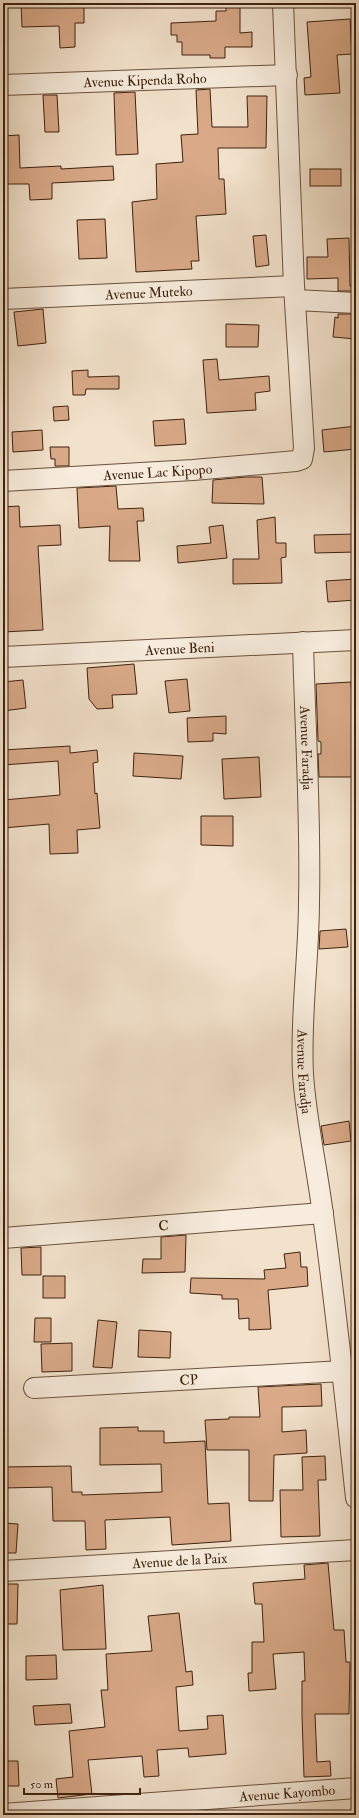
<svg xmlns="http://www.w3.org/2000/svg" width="359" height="1818" font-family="'IM FELL Double Pica',serif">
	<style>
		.building { fill: #d9a988; stroke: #3e230e }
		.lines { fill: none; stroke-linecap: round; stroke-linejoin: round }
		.minor-casing { stroke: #6b523d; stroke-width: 22 }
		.minor { stroke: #f7ecdd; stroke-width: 20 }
		.labels { text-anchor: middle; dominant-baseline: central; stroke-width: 4; stroke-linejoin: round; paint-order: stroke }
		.street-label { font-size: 14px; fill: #3e230e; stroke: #f7ecdd }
	</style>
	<rect width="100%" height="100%" fill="#f2e1cb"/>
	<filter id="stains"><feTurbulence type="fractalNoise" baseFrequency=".005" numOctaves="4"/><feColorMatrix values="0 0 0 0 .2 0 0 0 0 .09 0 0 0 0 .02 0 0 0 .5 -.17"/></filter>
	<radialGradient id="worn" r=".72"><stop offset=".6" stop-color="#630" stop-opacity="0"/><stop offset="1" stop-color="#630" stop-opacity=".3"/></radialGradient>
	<g class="building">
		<polygon points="21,3 84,3 84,23 75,23 75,47 60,48 59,26 22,27"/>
		<polygon points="226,3 240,3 240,33 252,32 252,47 225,47 225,58 210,58 210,55 182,55 182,42 177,42 177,35 171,35 171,23 216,21 216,11 226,11"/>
		<polygon points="350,19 352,54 337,55 340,93 305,95 304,78 311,77 307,22"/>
		<polygon points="210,89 212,127 248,127 247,96 267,96 266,148 218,148 219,179 224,179 226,214 196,216 199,261 191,261 192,269 136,272 132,202 157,199 156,164 183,162 181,135 198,134 196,90"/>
		<polygon points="135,92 138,154 116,155 114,93"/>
		<polygon points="43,95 57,95 59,132 45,132"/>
		<polygon points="19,135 20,168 61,166 61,169 113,166 114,180 52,183 52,199 30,200 29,184 3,184 3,136"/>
		<rect x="310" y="169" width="31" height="17"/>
		<polygon points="105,219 107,258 79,259 77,220"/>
		<polygon points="266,235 269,265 256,267 253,236"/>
		<polygon points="349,238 350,286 356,286 356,291 338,291 338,278 307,279 307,257 328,257 327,239"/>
		<polygon points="43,309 46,343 18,346 14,312"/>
		<polygon points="338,314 356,314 356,339 333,337 335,317 338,318"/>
		<polygon points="226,324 259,325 258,347 226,347"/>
		<polygon points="217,359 219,380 269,376 270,391 255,393 256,410 207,413 203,360"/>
		<polygon points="88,370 88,377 119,376 119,389 86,389 85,395 73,395 72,371"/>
		<polygon points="68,406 69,420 54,421 53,407"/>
		<polygon points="184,419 186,444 155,446 153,421"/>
		<polygon points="356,426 356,449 324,452 322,430"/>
		<polygon points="42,430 43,450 13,452 12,432"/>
		<polygon points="50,447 69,447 69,466 55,466 55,459 51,459"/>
		<polygon points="246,477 262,477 264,504 212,503 213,480"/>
		<polygon points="116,486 118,509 143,508 144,521 137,521 140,561 109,561 110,526 79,528 77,488"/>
		<polygon points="19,506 20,527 60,525 61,545 38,546 43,630 3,632 3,507"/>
		<polygon points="275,517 276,543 286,543 286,557 281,558 282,583 233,584 233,559 259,559 257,520"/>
		<polygon points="223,525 227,558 178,563 177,546 211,543 209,527"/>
		<polygon points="356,534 356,552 315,553 314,535"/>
		<polygon points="356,579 356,600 328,602 326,581"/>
		<polygon points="134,664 137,694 112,695 113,708 97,709 89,699 87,668"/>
		<polygon points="187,679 190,711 169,713 165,681"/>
		<polygon points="23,680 26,708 3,711 3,682"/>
		<polygon points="351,682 354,733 356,733 356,777 319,777 318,754 321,754 321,742 318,741 316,684"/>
		<polygon points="226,716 226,734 213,733 213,741 188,742 187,718"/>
		<polygon points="70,746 70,753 97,750 98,762 93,763 95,794 97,793 100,828 77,830 78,853 50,854 49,824 3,828 3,800 60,795 58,761 3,765 3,750"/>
		<polygon points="134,753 183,756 181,779 133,776"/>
		<polygon points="259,757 261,797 224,799 222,759"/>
		<polygon points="201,816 233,816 233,846 201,845"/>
		<polygon points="346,929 348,947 319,949 320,931"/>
		<polygon points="349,1121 351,1141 324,1145 321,1126"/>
		<polygon points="186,1235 185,1272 142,1273 143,1259 161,1259 161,1237"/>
		<polygon points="41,1247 41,1275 22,1275 21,1248"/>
		<polygon points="300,1252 301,1267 307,1267 308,1286 268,1290 271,1329 249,1330 249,1318 239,1319 238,1299 222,1299 222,1295 190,1293 191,1278 265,1279 264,1270 286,1268 284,1254"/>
		<rect x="43" y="1276" width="22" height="22"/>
		<polygon points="35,1318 51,1318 51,1342 34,1342"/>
		<polygon points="98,1320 117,1322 112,1368 93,1367"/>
		<polygon points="139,1330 171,1332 170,1358 138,1357"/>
		<polygon points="72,1343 72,1371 42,1372 41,1344"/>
		<polygon points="321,1384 322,1406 282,1407 282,1432 306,1430 307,1453 274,1455 273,1501 249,1501 249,1450 207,1450 205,1420 229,1419 229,1417 260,1417 258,1387"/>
		<polygon points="138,1427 138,1431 164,1431 164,1443 205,1441 208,1504 229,1503 231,1541 172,1545 170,1517 105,1520 106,1549 86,1550 85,1521 53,1521 52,1487 3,1488 3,1467 71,1466 72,1492 82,1492 82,1495 162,1492 161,1464 100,1465 100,1428"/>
		<polygon points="325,1456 326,1480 318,1480 320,1536 281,1537 280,1490 303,1490 302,1457"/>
		<polygon points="4,1523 18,1524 16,1553 3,1553"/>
		<polygon points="328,1563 334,1630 344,1630 346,1662 350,1662 349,1714 315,1714 317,1762 330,1761 331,1776 304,1777 302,1715 302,1681 305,1681 304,1652 273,1654 276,1689 249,1691 248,1673 252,1673 252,1642 264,1642 262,1604 255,1604 253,1583 305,1579 304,1565"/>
		<polygon points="3,1584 18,1584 17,1624 3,1624"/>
		<polygon points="103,1585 106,1649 63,1650 60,1590"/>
		<polygon points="179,1613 186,1672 192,1671 193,1685 176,1687 179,1731 208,1729 207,1716 223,1715 226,1754 189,1757 188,1748 157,1750 159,1776 144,1777 142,1756 88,1760 92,1794 58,1798 56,1779 73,1777 69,1731 105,1727 101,1690 108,1690 106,1654 152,1651 148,1616"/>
		<polygon points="56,1655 57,1679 26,1680 26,1656"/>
		<polygon points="70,1704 72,1723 35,1725 33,1706"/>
		<polygon points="3,1761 18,1761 19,1786 3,1786"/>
	</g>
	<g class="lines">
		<defs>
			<g id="minor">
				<path id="s1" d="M3,85L287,75"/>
				<path id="s2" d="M3,299L294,286"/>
				<polyline points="295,300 356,303"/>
				<path id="s3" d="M3,481L193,470L296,461L302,459L304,448L294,286L283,3"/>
				<path id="s4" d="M303,642C305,728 311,815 309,901C309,958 300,1016 303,1074C306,1121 317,1167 323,1215C336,1309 346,1403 356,1498"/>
				<path id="s5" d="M3,657L356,640"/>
				<path id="s6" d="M3,1238L323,1213"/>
				<path id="s7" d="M34,1388L343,1371"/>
				<path id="s8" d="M3,1571L356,1550"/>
				<path id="s9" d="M3,1814L356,1788"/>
			</g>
		</defs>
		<use href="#minor" class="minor-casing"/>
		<use href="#minor" class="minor"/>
	</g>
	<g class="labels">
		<g class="street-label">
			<text stroke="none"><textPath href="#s1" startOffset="142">Avenue Kipenda Roho</textPath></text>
			<text stroke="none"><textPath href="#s2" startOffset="146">Avenue Muteko</textPath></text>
			<text stroke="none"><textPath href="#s3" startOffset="155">Avenue Lac Kipopo</textPath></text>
			<text stroke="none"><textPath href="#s5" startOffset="177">Avenue Beni</textPath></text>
			<text stroke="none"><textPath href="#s4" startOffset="106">Avenue Faradja</textPath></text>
			<text stroke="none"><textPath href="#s4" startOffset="430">Avenue Faradja</textPath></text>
			<text stroke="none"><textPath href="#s6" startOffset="161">C</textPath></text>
			<text stroke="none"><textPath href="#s7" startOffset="155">CP</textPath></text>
			<text stroke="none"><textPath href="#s8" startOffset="177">Avenue de la Paix</textPath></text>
			<text stroke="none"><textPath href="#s9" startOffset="285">Avenue Kayombo</textPath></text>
		</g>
	</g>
	<rect width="359" height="1818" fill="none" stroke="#f2e1cb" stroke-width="16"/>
	<rect x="4" y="4" width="351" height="1810" fill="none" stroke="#3e230e" stroke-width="2"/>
	<rect x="8" y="8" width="343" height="1802" fill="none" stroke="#3e230e"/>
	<path d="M24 1788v6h116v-6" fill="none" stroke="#3e230e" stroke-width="2"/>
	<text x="30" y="1788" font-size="12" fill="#3e230e" stroke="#f7ecdd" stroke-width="3" paint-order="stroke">50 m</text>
	<rect width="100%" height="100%" filter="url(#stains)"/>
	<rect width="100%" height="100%" fill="url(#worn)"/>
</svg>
